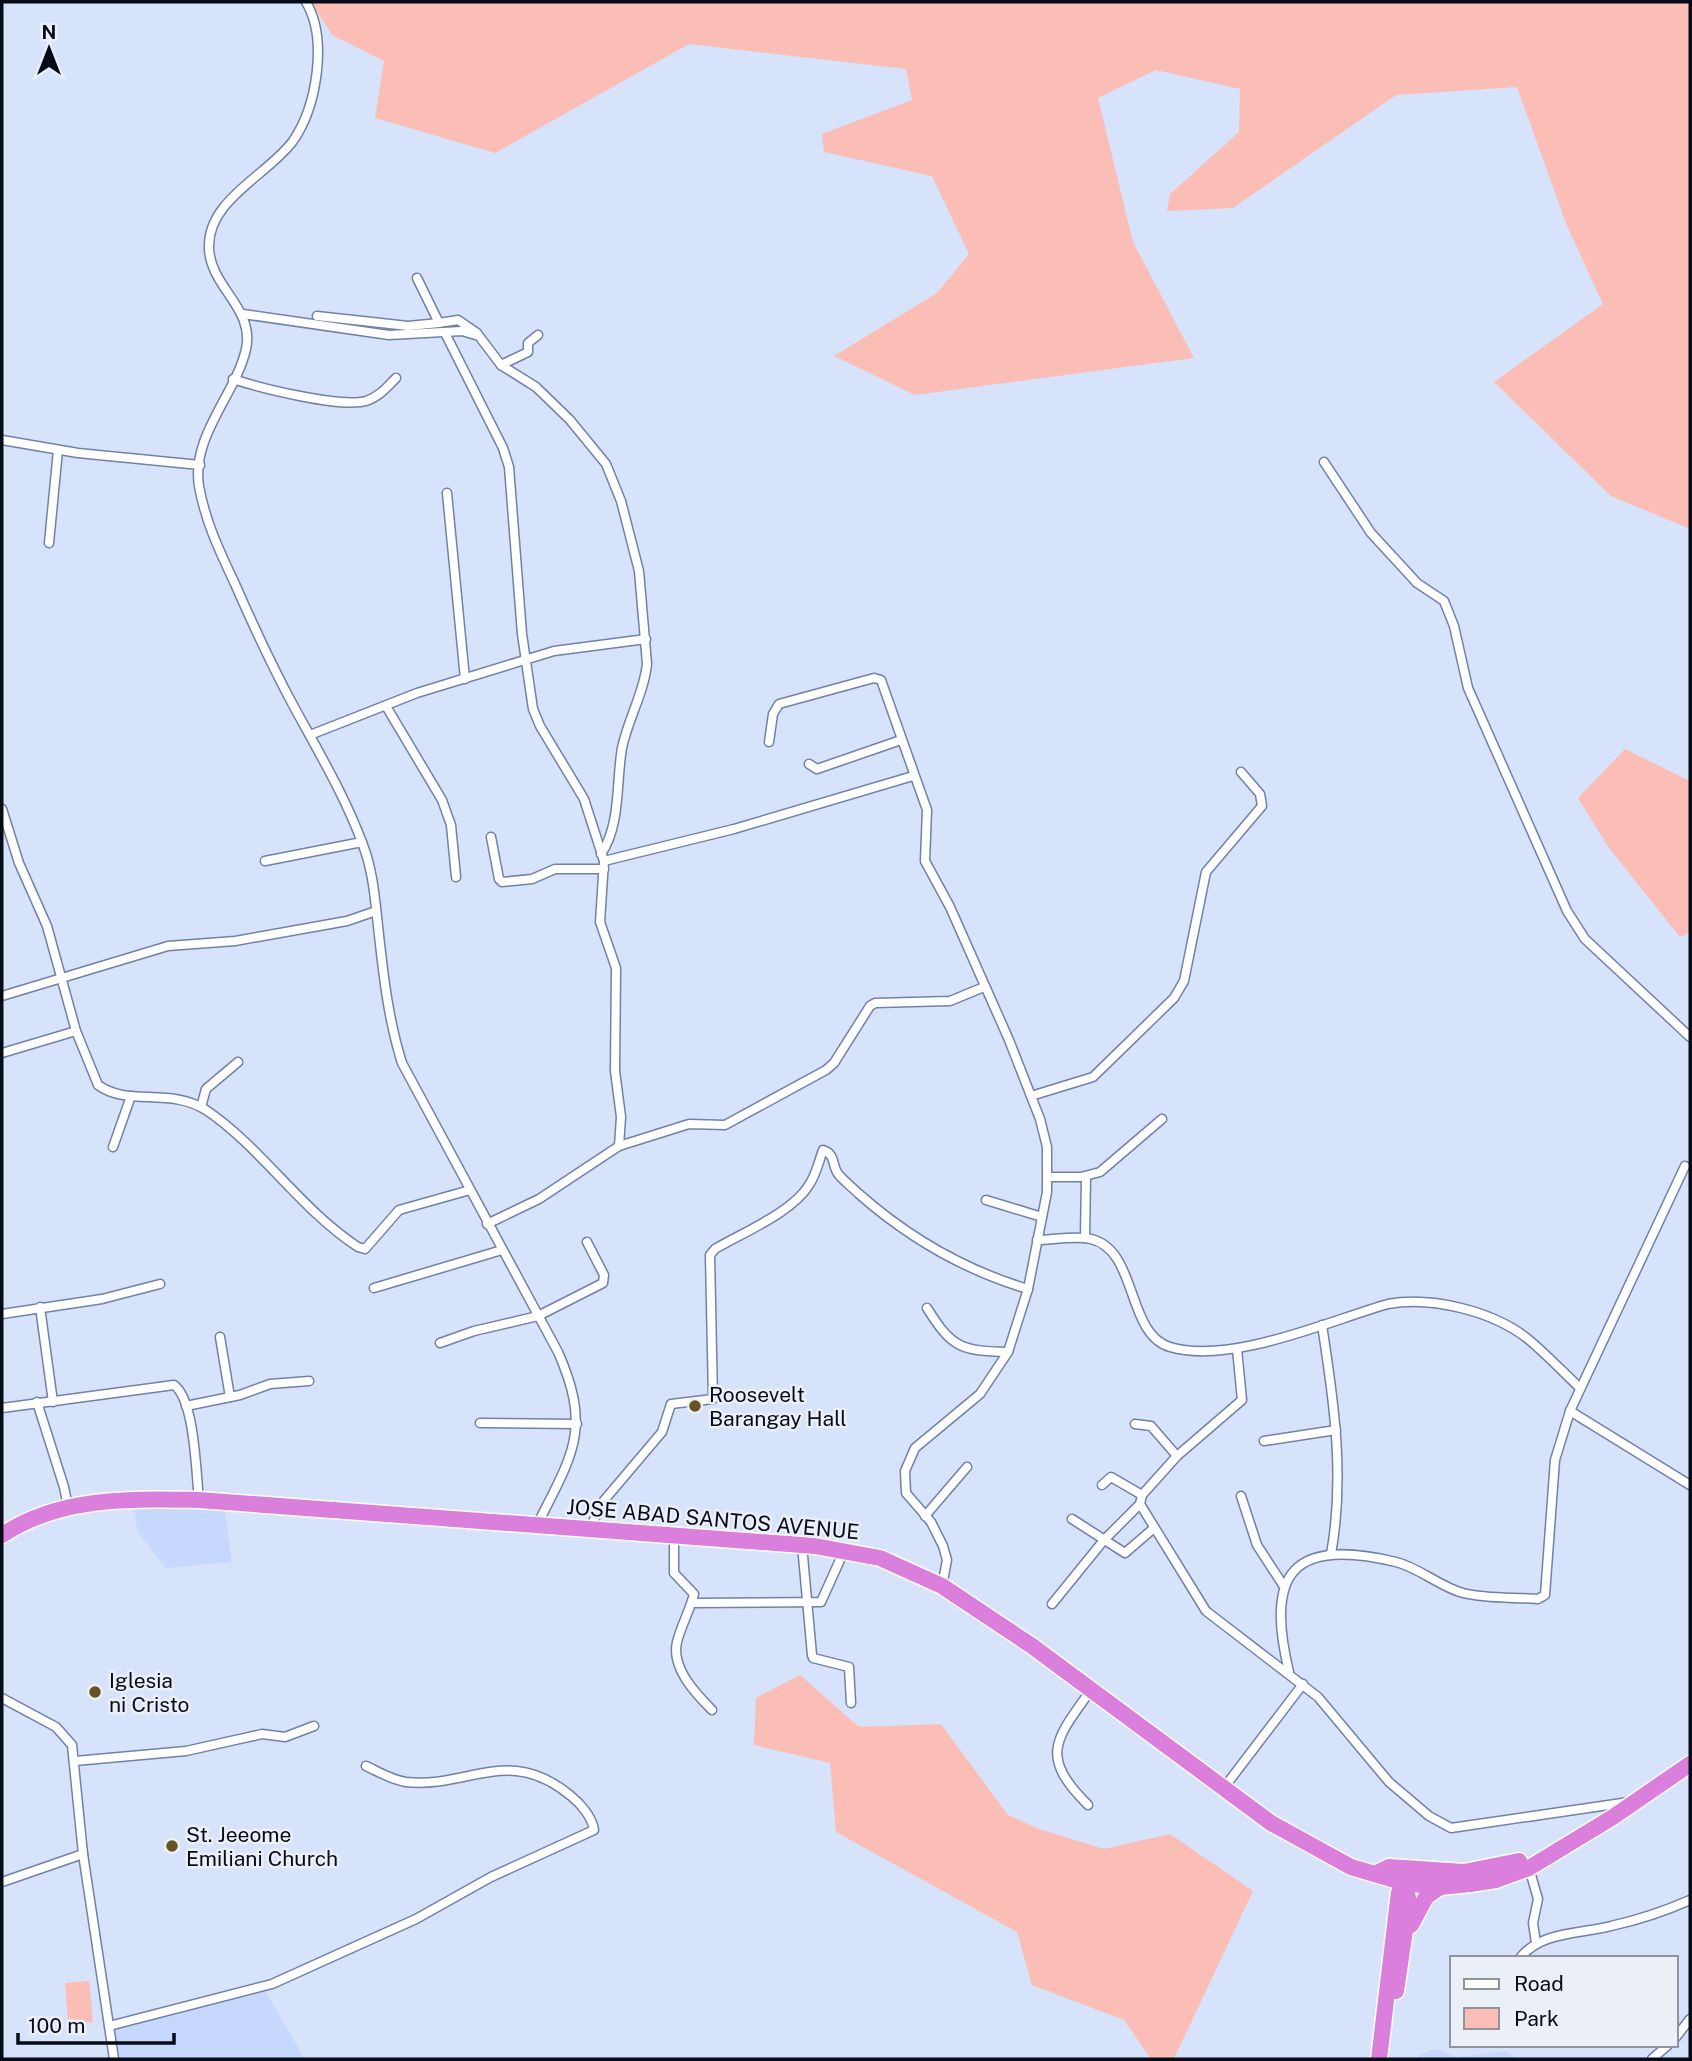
<svg xmlns="http://www.w3.org/2000/svg" width="1692" height="2061" font-family="'Public Sans',sans-serif">
	<style>
		.built { fill: #c6d8fe }
		.green { fill: #fabeb7 }
		.lines { fill: none; stroke-linecap: round; stroke-linejoin: round }
		.street-casing { stroke: #7181a7; stroke-width: 11 }
		.highway-casing { stroke: #fff; stroke-width: 19 }
		.street { stroke: #fff; stroke-width: 8 }
		.highway { stroke: #da80dc; stroke-width: 16 }
		.poi-dot { fill: #675321; stroke: #ebeff8; stroke-width: 2.5 }
		.labels { text-anchor: middle; dominant-baseline: central; stroke-width: 5; stroke-linejoin: round; paint-order: stroke }
		.poi-label { font-size: 21px; fill: #060b18; stroke: #ebeff8; text-anchor: start }
		.street-label { font-size: 21px; fill: #060b18; stroke: #ebeff8 }
	</style>
	<rect width="100%" height="100%" fill="#d7e2fb"/>
	<g class="built">
		<polygon points="134,1507 224,1508 232,1562 166,1568 138,1532"/>
		<polygon points="265,1991 305,2059 118,2059 115,2030"/>
		<polygon points="1436,2049 1457,2057 1505,2051 1519,2059 1419,2059 1418,2055"/>
	</g>
	<g class="green">
		<polygon points="311,2 1690,2 1690,529 1611,496 1494,382 1603,304 1567,226 1517,87 1396,95 1233,208 1167,211 1170,194 1239,132 1240,89 1156,70 1098,98 1133,242 1194,358 915,395 834,356 937,293 969,254 932,176 824,152 822,134 912,100 906,69 689,44 495,153 375,118 384,61 332,35"/>
		<polygon points="1625,749 1690,781 1690,932 1680,937 1609,848 1578,798"/>
		<polygon points="800,1675 859,1727 941,1724 1008,1815 1039,1829 1104,1849 1170,1834 1253,1891 1174,2059 1151,2059 1124,2020 1032,1985 1017,1932 836,1832 830,1763 754,1745 756,1698"/>
		<polygon points="89,1981 93,2022 68,2024 65,1983"/>
	</g>
	<g class="lines">
		<defs>
			<g id="street">
				<path d="M306,2C328,39 317,106 293,141C268,175 207,200 209,248C210,287 255,308 246,349C236,394 191,436 199,486C205,521 220,552 235,584C253,625 272,666 293,705C318,751 345,796 363,845C373,871 375,899 378,926C383,972 388,1019 402,1063L558,1352C592,1429 573,1454 537,1525"/>
				<polyline points="417,278 439,323 458,320 477,333"/>
				<path d="M243,314L389,335L462,331L479,336L501,365L536,387L570,420L606,464L621,501L639,571L647,664C644,693 628,719 622,748C616,782 621,825 601,854"/>
				<polyline points="317,316 408,326 439,323"/>
				<polyline points="445,333 503,448 509,467 522,634 533,709 540,726 584,799 604,861 600,922 616,968 615,1071 621,1117 619,1146"/>
				<polyline points="501,365 528,352 528,343 538,335"/>
				<path d="M233,379C260,388 340,408 366,401C379,397 387,387 396,378"/>
				<polyline points="2,440 78,453 200,465"/>
				<polyline points="1324,462 1371,533 1417,583 1444,601 1454,626 1468,688 1567,911 1585,939 1690,1037"/>
				<polyline points="447,493 465,679"/>
				<polyline points="49,543 58,450"/>
				<polyline points="386,706 442,800 451,825 456,877"/>
				<polyline points="310,735 417,693 554,651 646,639"/>
				<polyline points="769,742 773,714 779,704 874,678 881,680 927,810 925,861 950,907 1009,1040 1040,1119 1047,1147 1047,1192 1028,1289 1008,1352 980,1394 915,1448 905,1471 906,1493 931,1522 943,1546 947,1560 942,1586"/>
				<polyline points="809,764 817,769 901,740"/>
				<path d="M2,809L19,863L47,926L76,1031L98,1085C128,1107 169,1087 206,1110C261,1147 301,1210 358,1247L365,1249L399,1210L470,1190"/>
				<polyline points="491,837 499,879 502,882 532,879 555,869 604,869"/>
				<polyline points="265,861 362,842"/>
				<polyline points="604,861 734,829 913,776"/>
				<polyline points="2,996 168,946 235,941 347,921 376,911"/>
				<polyline points="2,1053 76,1031"/>
				<polyline points="1031,1096 1093,1077 1174,998 1184,981 1206,872 1262,806 1260,794 1241,772"/>
				<polyline points="201,1107 206,1089 238,1062"/>
				<polyline points="113,1147 131,1096"/>
				<polyline points="1049,1177 1081,1177 1100,1172 1162,1119"/>
				<polyline points="986,1200 1042,1217"/>
				<polyline points="487,1224 539,1199 619,1146 689,1124 725,1125 826,1070 834,1063 870,1006 875,1003 950,1001 984,987"/>
				<polyline points="1085,1238 1086,1177"/>
				<path d="M1037,1240C1054,1240 1075,1235 1091,1239C1138,1250 1126,1334 1170,1347C1231,1365 1328,1321 1388,1304C1431,1296 1493,1311 1528,1339C1546,1354 1563,1372 1580,1388"/>
				<polyline points="374,1288 502,1250"/>
				<polyline points="40,1307 53,1402"/>
				<path d="M927,1308C952,1348 961,1351 1008,1352"/>
				<polyline points="2,1314 102,1299 160,1284"/>
				<path d="M1322,1325C1334,1402 1345,1477 1331,1554"/>
				<polyline points="220,1337 230,1397"/>
				<polyline points="440,1343 474,1331 538,1316 603,1283 604,1275 587,1242"/>
				<polyline points="1237,1349 1242,1400 1177,1456 1142,1495 1140,1504 1206,1611 1318,1697 1389,1782 1429,1816 1451,1828 1629,1802"/>
				<polyline points="37,1402 64,1487 68,1507"/>
				<polyline points="186,1406 240,1395 270,1384 309,1381"/>
				<path d="M2,1408L174,1385C195,1400 196,1474 199,1500"/>
				<polyline points="1570,1411 1690,1485"/>
				<polyline points="480,1423 577,1424"/>
				<polyline points="1135,1424 1151,1426 1177,1456"/>
				<polyline points="1264,1441 1336,1430"/>
				<polyline points="1102,1485 1111,1477 1142,1495"/>
				<polyline points="1241,1496 1257,1545 1283,1585"/>
				<polyline points="925,1516 967,1467"/>
				<polyline points="1072,1519 1125,1553 1154,1528"/>
				<path d="M590,1529L601,1504L662,1432L671,1404L713,1399L710,1255L715,1249C742,1233 793,1212 809,1185C816,1175 819,1161 823,1150C837,1155 831,1166 839,1175C845,1182 853,1188 859,1194C909,1238 964,1270 1028,1289"/>
				<path d="M674,1535V1573L694,1594C690,1610 681,1626 677,1642C671,1668 696,1694 712,1710"/>
				<polyline points="802,1545 812,1655 813,1658 849,1667 851,1703"/>
				<polyline points="692,1603 821,1602 844,1551"/>
				<polyline points="1052,1604 1104,1540 1140,1504"/>
				<path d="M1289,1672C1265,1573 1292,1537 1396,1562C1420,1568 1440,1587 1463,1593C1487,1599 1514,1597 1538,1599L1545,1595L1555,1460L1570,1411L1685,1166"/>
				<polyline points="2,1698 56,1727 72,1745 83,1854 114,2059"/>
				<polyline points="75,1761 186,1751 262,1734 285,1737 314,1726"/>
				<polyline points="1223,1789 1303,1684"/>
				<path d="M1088,1805C1039,1756 1055,1740 1091,1690"/>
				<polyline points="1529,1868 1538,1899 1533,1923 1536,1943"/>
				<polyline points="2,1882 83,1854"/>
				<path d="M1520,1958C1541,1931 1581,1934 1611,1926C1638,1920 1665,1911 1690,1900"/>
				<path d="M109,2026L272,1984L416,1919L491,1877L594,1830C592,1817 581,1804 571,1796C509,1744 468,1789 406,1782C392,1780 379,1772 366,1766"/>
				<polyline points="1676,2037 1690,2019"/>
				<polyline points="1652,2059 1668,2045"/>
			</g>
			<g id="highway">
				<path d="M2,1535C61,1496 131,1499 199,1500L815,1546L880,1558L942,1586L1032,1646L1271,1823L1351,1867L1405,1883L1440,1887L1470,1884L1496,1880L1529,1868L1613,1817L1690,1764"/>
				<polyline points="1375,1874 1389,1867 1464,1872 1519,1861"/>
				<polyline points="1411,1925 1426,1897 1440,1887"/>
				<polyline points="1396,1991 1409,1903 1405,1883"/>
				<polyline points="1379,2059 1399,1892 1414,1878 1448,1873"/>
			</g>
		</defs>
		<use href="#street" class="street-casing"/>
		<use href="#highway" class="highway-casing"/>
		<use href="#street" class="street"/>
		<use href="#highway" class="highway"/>
	</g>
	<g class="poi-dot">
		<circle cx="695" cy="1406" r="7"/>
		<circle cx="95" cy="1692" r="7"/>
		<circle cx="172" cy="1846" r="7"/>
	</g>
	<g class="labels">
		<g class="poi-label">
			<text x="709" y="1394">Roosevelt<tspan x="709" dy="24">Barangay Hall</tspan></text>
			<text x="109" y="1680">Iglesia<tspan x="109" dy="24">ni Cristo</tspan></text>
			<text x="186" y="1834">St. Jeeome<tspan x="186" dy="24">Emiliani Church</tspan></text>
		</g>
		<g class="street-label">
			<text transform="translate(713 1519) rotate(5)">JOSE ABAD SANTOS AVENUE</text>
		</g>
	</g>
	<rect width="1692" height="2061" fill="none" stroke="#060b18" stroke-width="7"/>
	<rect x="1450" y="1956" width="228" height="91" fill="#ebeff8" stroke="#8f949e" stroke-width="2"/>
	<rect x="1464" y="1979" width="35" height="10" fill="#ffffff" stroke="#8f949e" stroke-width="2"/>
	<text x="1514" y="1991" font-size="21" fill="#060b18">Road</text>
	<rect x="1464" y="2008" width="35" height="21" fill="#fabeb7" stroke="#8f949e" stroke-width="2"/>
	<text x="1514" y="2026" font-size="21" fill="#060b18">Park</text>
	<g transform="translate(49 49)" stroke="#ebeff8" stroke-width="5" paint-order="stroke">
	<path d="M0-5L12 26L0 18L-12 26Z" fill="#060b18"/>
	<text y="-10" font-size="19" font-weight="bold" text-anchor="middle" fill="#060b18">N</text>
	</g>
	<path d="M18 2033v10h156v-10" fill="none" stroke="#060b18" stroke-width="3.5"/>
	<text x="28" y="2033" font-size="21" fill="#060b18" stroke="#ebeff8" stroke-width="5" paint-order="stroke">100 m</text>
</svg>
